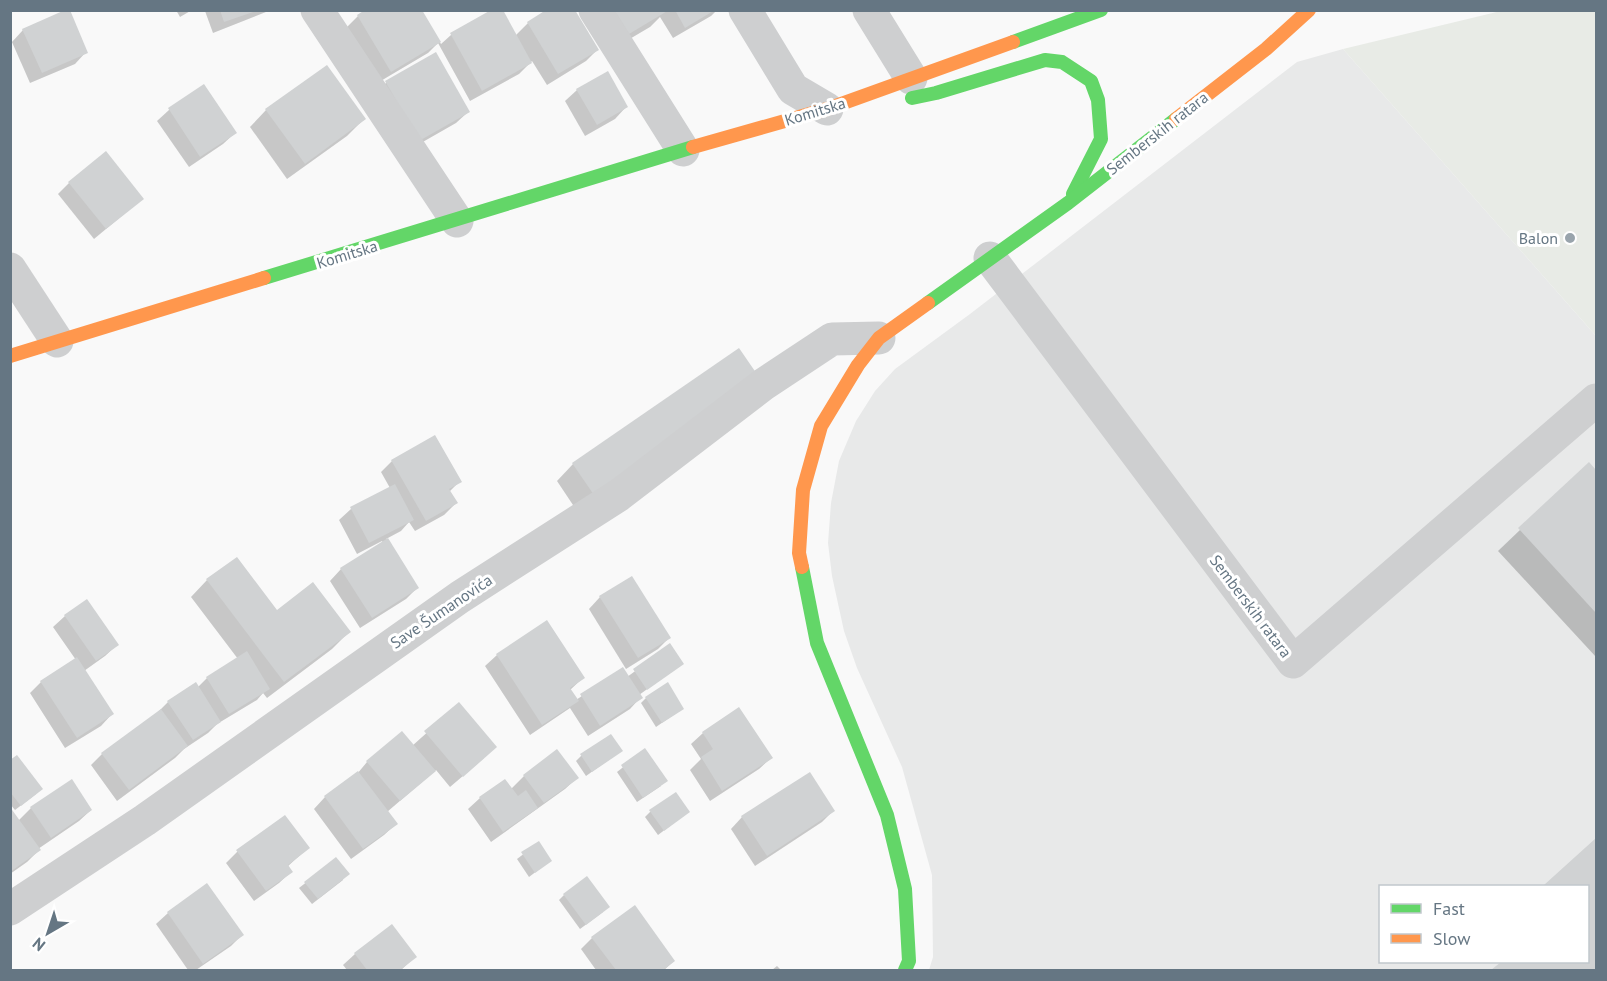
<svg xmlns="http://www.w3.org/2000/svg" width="1607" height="981" font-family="'PT Sans',sans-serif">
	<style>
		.built { fill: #e8e9e9; fill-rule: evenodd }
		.green { fill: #e8ebe6 }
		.shadow { fill: #0003 }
		.building { fill: #d0d2d3 }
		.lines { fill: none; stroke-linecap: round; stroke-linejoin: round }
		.street { stroke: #cecfd0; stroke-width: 33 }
		.fast { stroke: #63d668; stroke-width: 14 }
		.slow { stroke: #ff974d; stroke-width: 14 }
		.poi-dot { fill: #99a4ac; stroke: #fff; stroke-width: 2 }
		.labels { text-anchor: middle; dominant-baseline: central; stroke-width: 6; stroke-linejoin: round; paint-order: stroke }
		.street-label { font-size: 16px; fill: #657683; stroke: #fff }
		.poi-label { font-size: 16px; fill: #657683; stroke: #fff; text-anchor: end }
	</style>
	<rect width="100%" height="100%" fill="#f9f9f9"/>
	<path class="built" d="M1343,49L1596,336V970H929L933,957L932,875L902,767L857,668L844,631L832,576L828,543L831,503L839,461L856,421L875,391L895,369L970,314L1297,62ZM1380,886H1588V962H1380Z"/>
	<polygon class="green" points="1505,10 1596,11 1596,336 1343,49"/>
	<g class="shadow">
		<polygon points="176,10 192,10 180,17"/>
		<polygon points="271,10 213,33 205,11"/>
		<polygon points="420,10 441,44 451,35 494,10 515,36 528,23 597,50 586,61 547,85 532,61 519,74 470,101 438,43 428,53 379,82 347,27 358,16"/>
		<polygon points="588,10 717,10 711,16 673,38 660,17 650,27 611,50"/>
		<polygon points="23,30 86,52 75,64 30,83 12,42"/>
		<polygon points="436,54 468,112 456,123 407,151 375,94 386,83"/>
		<polygon points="203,86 235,133 223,144 189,167 157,121 169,110"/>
		<polygon points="577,90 626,107 615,119 585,136 565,101"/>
		<polygon points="266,110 364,119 347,136 287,179 250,127"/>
		<polygon points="69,183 142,199 94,239 58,194"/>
		<polygon points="738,350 577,511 557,481 573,464"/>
		<polygon points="392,461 460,481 449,492 456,503 444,515 415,531 409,522 401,531 386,539 417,588 406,599 360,628 330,581 341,569 383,543 382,541 357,554 339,520 351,509 390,488 381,472"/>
		<polygon points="1589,464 1596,472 1596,657 1498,551"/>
		<polygon points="207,580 276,612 349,632 332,649 267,698 263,693 257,700 217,724 208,733 184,749 175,758 117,801 91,765 102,754 156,714 168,702 196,684 198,687 207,678 238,659 191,597"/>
		<polygon points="600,597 669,638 658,649 626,669 589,609"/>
		<polygon points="65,616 117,645 105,656 84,671 112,714 101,726 65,748 30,693 41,682 76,660 53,627"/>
		<polygon points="547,622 583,678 570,690 576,700 622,669 627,677 670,646 682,664 639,695 641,697 630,709 588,736 570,708 530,735 485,666 497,655"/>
		<polygon points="646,698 682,709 656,727 641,703"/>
		<polygon points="459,704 484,758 450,787 436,770 387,812 396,824 384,835 351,859 314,809 325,797 357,774 367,762 412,746"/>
		<polygon points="703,733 771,758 759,769 710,801 690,770 701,759 691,744"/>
		<polygon points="645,750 661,786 637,802 617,772"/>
		<polygon points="621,751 586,776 576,761 581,756"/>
		<polygon points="10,761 36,794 15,810 10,804"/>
		<polygon points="524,776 577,778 565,789 491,842 468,809 480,798 505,781 511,789"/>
		<polygon points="31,808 91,810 79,821 38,849 39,850 27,862 10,874 10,810 18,821"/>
		<polygon points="833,811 822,822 755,866 731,829 742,817"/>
		<polygon points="650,812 688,812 658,835 645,817"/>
		<polygon points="285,817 308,848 287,867 291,872 279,883 254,901 226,863 237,852"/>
		<polygon points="1596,840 1596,970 1494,970 1504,962 1588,962 1588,886 1545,886"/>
		<polygon points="538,843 550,861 529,877 517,859"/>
		<polygon points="336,859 343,880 312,904 299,888"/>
		<polygon points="564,895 603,912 580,929 559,900"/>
		<polygon points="168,913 242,935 231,946 196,970 188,970 156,924"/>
		<polygon points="391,926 415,957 401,970 347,970 343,965 355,954"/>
		<polygon points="592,938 674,961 664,970 596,970 581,949"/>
		<polygon points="777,966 781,970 772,970"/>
	</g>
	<g class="building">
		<polygon points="65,10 70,10 88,53 42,73 22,29"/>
		<polygon points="220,10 256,10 256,11 224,22"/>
		<polygon points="365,10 422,10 441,42 391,72 357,15"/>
		<polygon points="491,10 503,10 532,63 482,91 450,33"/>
		<polygon points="546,10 575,10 599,50 558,74 527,22"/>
		<polygon points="614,10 669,10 629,34"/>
		<polygon points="675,10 715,10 685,28"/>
		<polygon points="436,52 470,112 419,141 385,81"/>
		<polygon points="327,65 366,119 305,164 265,109"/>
		<polygon points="608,71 628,107 597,125 576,89"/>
		<polygon points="204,84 237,133 200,157 168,108"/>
		<polygon points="106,151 144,199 106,229 68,182"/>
		<polygon points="739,348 761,380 594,495 572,463"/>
		<polygon points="435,435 462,482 449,489 458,503 426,521 391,460"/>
		<polygon points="1589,462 1596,470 1596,613 1518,528"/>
		<polygon points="395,484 414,520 369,543 350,507"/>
		<polygon points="388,538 419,588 372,618 340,568"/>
		<polygon points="237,557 277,610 313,582 351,632 284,682 206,579"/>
		<polygon points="632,576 671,638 638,658 599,596"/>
		<polygon points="87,599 119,645 96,661 64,615"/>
		<polygon points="547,620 585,678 570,688 579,701 542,725 496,654"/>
		<polygon points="670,643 684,664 647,690 633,669"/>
		<polygon points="247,651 270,689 229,714 206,677"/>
		<polygon points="77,657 114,714 77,738 40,681"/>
		<polygon points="623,667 643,698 600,726 580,694"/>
		<polygon points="196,682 221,722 193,740 167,701"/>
		<polygon points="668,682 684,709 662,723 645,697"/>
		<polygon points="459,702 497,747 463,777 424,731"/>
		<polygon points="739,707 773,758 722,791 701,757 713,749 702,732"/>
		<polygon points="161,709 188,746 129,790 101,753"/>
		<polygon points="402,731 436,771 400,801 366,761"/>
		<polygon points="611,734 623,751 592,772 580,754"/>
		<polygon points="645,748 668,781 643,798 621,765"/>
		<polygon points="557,749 579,778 544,803 523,775"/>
		<polygon points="17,755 43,789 21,806 10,792 10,760"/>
		<polygon points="358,771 398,824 363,849 324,796"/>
		<polygon points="810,772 835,811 767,856 741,816"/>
		<polygon points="72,779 92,810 51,838 30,807"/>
		<polygon points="505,779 518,796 526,790 538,808 503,832 479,797"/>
		<polygon points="676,792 690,812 664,831 649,810"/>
		<polygon points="10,807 41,850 10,872"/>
		<polygon points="285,815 310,848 288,865 293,872 266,891 236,850"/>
		<polygon points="1596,838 1596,970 1491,970 1501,962 1588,962 1588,886 1544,885"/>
		<polygon points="539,841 552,861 535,873 521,852"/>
		<polygon points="336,857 350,874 318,899 304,882"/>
		<polygon points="587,876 610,907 586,925 563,894"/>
		<polygon points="207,883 244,935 203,964 167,912"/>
		<polygon points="635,905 675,961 663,970 616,970 591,937"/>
		<polygon points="392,924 417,957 400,970 367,970 354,953"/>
	</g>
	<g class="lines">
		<g class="street">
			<polyline points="317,10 457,221"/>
			<polyline points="595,10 683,150"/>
			<polyline points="745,10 793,89 827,109"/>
			<polyline points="869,10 911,78"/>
			<polyline points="990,258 1293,662 1596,400"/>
			<polyline points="10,269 57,341"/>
			<polyline points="10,909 145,820 460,597 619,495 764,384 832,339 879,338"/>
		</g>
		<g class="fast">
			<polyline points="1013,42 1101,10"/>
			<polyline points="912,98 936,93 1045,60 1062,62 1091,81 1098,100 1101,139 1073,194"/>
			<polyline points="264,278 693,147"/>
			<polyline points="928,303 1068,203 1176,119"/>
			<polyline points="802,567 817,643 887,815 905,889 909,961 905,970"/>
		</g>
		<g class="slow">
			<polyline points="1176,119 1266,49 1309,10"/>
			<polyline points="693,147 827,109 1013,42"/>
			<polyline points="10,356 264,278"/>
			<polyline points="802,567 799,553 803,490 821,426 858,365 879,338 928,303"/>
		</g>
	</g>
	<circle class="poi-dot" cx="1570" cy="238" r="6"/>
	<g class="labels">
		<g class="street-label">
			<text transform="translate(815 111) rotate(-17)">Komitska</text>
			<text transform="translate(1157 133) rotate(-38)">Semberskih ratara</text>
			<text transform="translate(347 254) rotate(-17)">Komitska</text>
			<text transform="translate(1251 606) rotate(53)">Semberskih ratara</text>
			<text transform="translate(441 611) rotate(-34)">Save Šumanovića</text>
		</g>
		<g class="poi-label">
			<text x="1558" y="238">Balon</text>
		</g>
	</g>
	<rect width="1607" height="981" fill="none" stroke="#657683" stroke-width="24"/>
	<rect x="1379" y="885" width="210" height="78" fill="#ffffff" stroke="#c1c8cd" stroke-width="1.5"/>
	<rect x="1391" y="904" width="30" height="9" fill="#63d668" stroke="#c1c8cd" stroke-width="1.5"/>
	<text x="1433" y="915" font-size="18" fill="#657683">Fast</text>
	<rect x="1391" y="934" width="30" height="9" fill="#ff974d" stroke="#c1c8cd" stroke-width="1.5"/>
	<text x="1433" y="945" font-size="18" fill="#657683">Slow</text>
	<g transform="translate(48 933) rotate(219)" stroke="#ffffff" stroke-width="4.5" paint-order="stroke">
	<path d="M0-4.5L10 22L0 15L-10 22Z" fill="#657683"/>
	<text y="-9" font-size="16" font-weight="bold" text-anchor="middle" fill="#657683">N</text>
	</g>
</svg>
